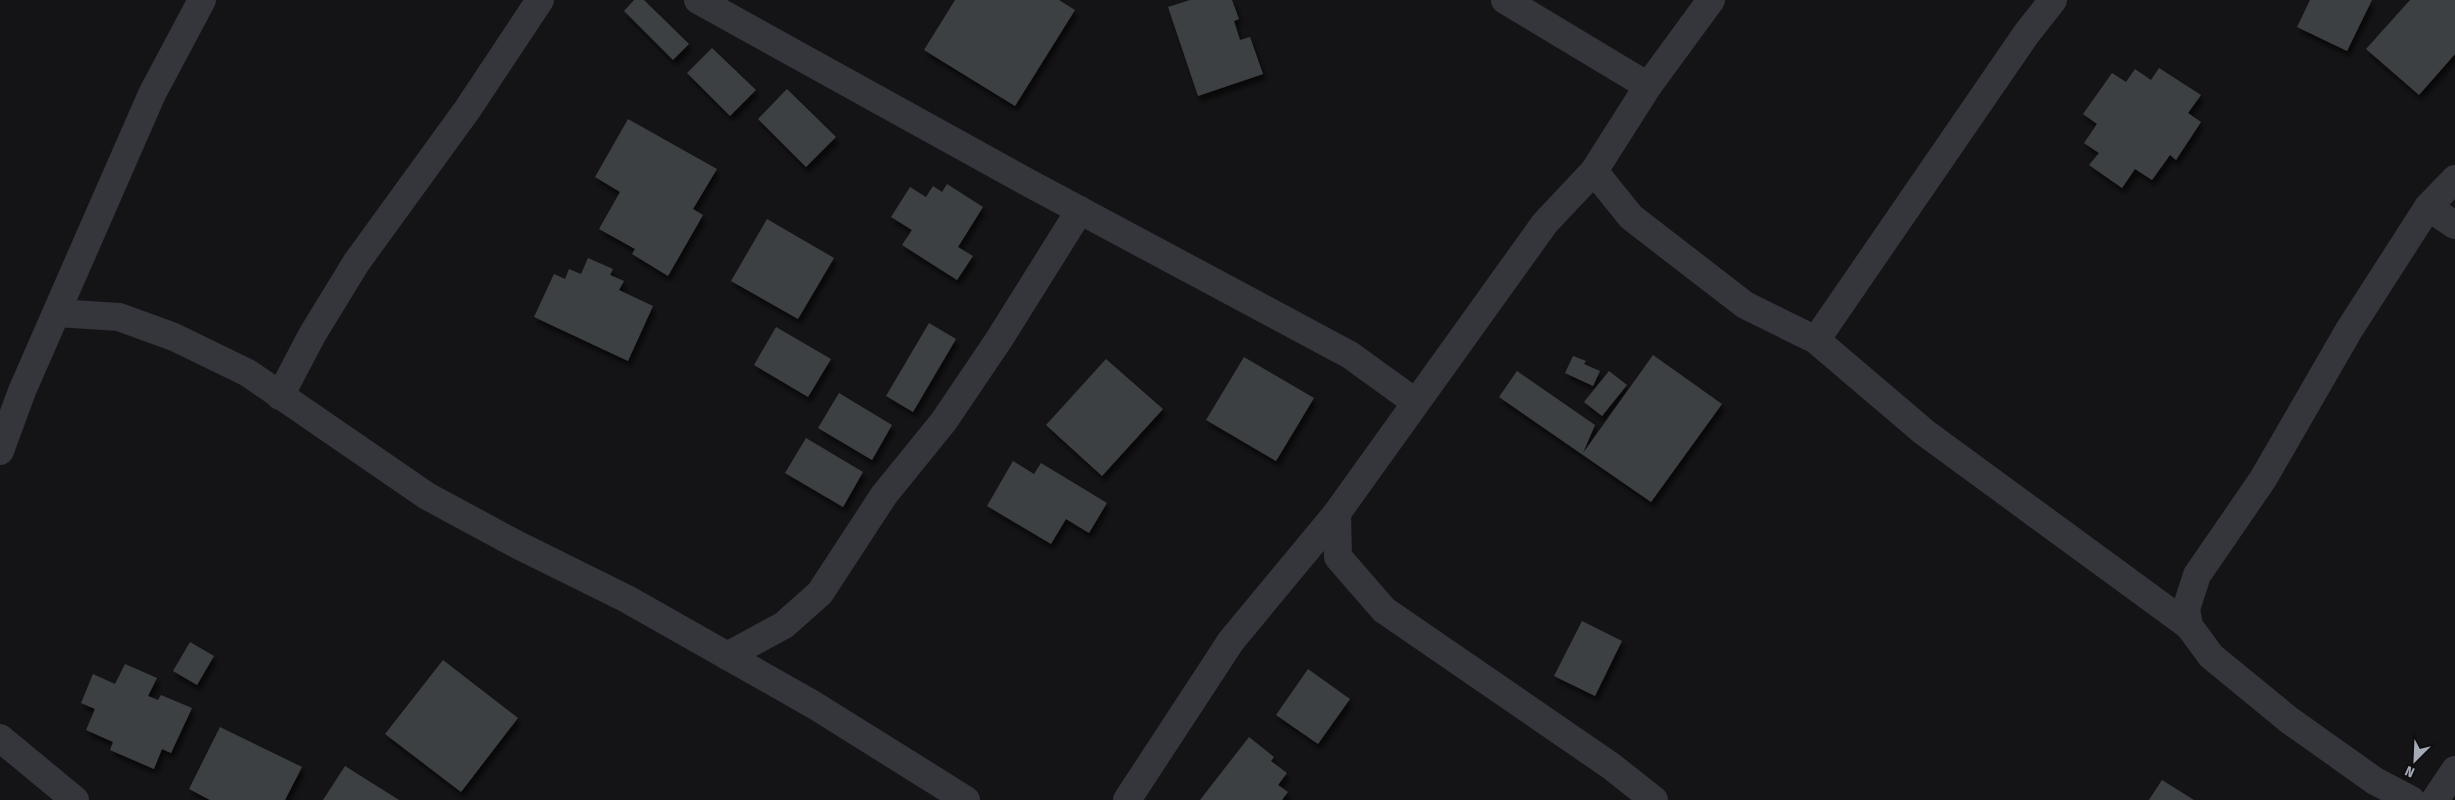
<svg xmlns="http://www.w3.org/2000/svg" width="2455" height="800" font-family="'Fira Sans Condensed',sans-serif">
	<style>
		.building { fill: #3e3f43; filter: url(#shadow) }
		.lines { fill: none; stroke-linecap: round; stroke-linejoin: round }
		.minor { stroke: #35363b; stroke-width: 28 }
	</style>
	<defs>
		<filter id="shadow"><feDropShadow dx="3" dy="5.5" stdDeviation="2.5" flood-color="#0009"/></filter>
	</defs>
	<rect width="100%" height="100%" fill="#141416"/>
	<g class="building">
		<polygon points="634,0 644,0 689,44 673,60 624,11"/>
		<polygon points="955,0 1059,0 1075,10 1015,106 924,50"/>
		<polygon points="1190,0 1232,0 1239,19 1234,21 1240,40 1250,37 1263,74 1198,96 1168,7"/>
		<polygon points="2310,0 2372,0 2347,51 2297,27"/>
		<polygon points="2410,0 2455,0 2455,54 2419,95 2366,49"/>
		<polygon points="712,48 756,90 730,116 687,73"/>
		<polygon points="2159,68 2201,95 2188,113 2201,122 2176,160 2170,155 2152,180 2135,169 2122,188 2089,165 2099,153 2084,143 2097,124 2083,114 2112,73 2126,82 2135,69 2151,80"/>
		<polygon points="787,89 836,137 806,167 758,119"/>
		<polygon points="628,119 717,169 693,209 703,215 668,276 632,254 635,249 599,229 620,192 595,177"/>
		<polygon points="947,184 983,207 958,247 973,256 957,280 902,245 912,230 891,217 910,187 926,197 933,186 942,192"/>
		<polygon points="767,219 834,258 798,319 731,281"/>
		<polygon points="588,258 613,269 610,275 624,281 619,290 653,306 628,361 534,317 554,274 565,279 569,269 581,274"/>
		<polygon points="929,323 956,339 913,412 886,396"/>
		<polygon points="776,327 831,359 808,397 754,365"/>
		<polygon points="1653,355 1722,404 1651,502 1499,397 1517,371 1595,425 1583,453"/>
		<polygon points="1573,356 1586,361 1584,364 1600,371 1593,386 1565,373"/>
		<polygon points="1244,357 1314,398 1276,461 1206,420"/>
		<polygon points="1106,359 1163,409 1102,476 1046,425"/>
		<polygon points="1609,371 1627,385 1602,416 1584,402"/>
		<polygon points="839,393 892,425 872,460 818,428"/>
		<polygon points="806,438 863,472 843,507 785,473"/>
		<polygon points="1013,461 1034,474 1041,463 1107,503 1089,533 1066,519 1051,544 987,506"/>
		<polygon points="1582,621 1622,641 1595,696 1554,676"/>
		<polygon points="190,642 214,656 197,685 173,671"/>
		<polygon points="443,660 518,718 461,792 385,734"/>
		<polygon points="125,664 157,678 148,696 158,700 161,695 192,708 171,753 162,749 154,769 110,750 113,742 86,730 95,709 81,703 93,674 115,684"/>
		<polygon points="1308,669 1350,699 1318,744 1276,715"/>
		<polygon points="220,727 302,767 285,800 210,800 189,789"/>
		<polygon points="1249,737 1274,757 1271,761 1287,773 1278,785 1288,792 1282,800 1200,800"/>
		<polygon points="345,766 399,800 323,800"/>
		<polygon points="2162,780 2194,800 2149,800"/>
	</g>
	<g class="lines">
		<g class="minor">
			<polyline points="698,0 1027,182 1350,355 1415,402"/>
			<polyline points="1505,0 1648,86"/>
			<polyline points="1594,171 1631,217 1745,305 1816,340 1924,432 2189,626"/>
			<polyline points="2428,207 2455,225"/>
			<polyline points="57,313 119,317 174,337 248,373 427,496 514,543 627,599 814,705 966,800"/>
			<polyline points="1816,340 2027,33 2053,0"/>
			<polyline points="280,396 312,335 356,263 467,110 540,0"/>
			<polyline points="0,451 22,391 152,94 202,0"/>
			<polyline points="1337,513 1338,557 1384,610 1611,766 1654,800"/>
			<polyline points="727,656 784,625 820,593 884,495 944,421 1000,338 1080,210"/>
			<polyline points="0,738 75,800"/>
			<polyline points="1127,800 1231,641 1337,513 1545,223 1594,171 1648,86 1711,0"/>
			<polyline points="2411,800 2375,781 2289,720 2211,656 2189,626 2186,609 2197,575 2263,479 2349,330 2428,207 2455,179"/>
			<polyline points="2435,800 2455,770"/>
		</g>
	</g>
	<g transform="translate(2415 760) rotate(204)" stroke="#0f0f11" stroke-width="4" paint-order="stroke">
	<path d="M0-4L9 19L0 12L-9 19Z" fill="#a5abb7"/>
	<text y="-8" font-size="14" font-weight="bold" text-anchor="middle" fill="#a5abb7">N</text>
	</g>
</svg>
